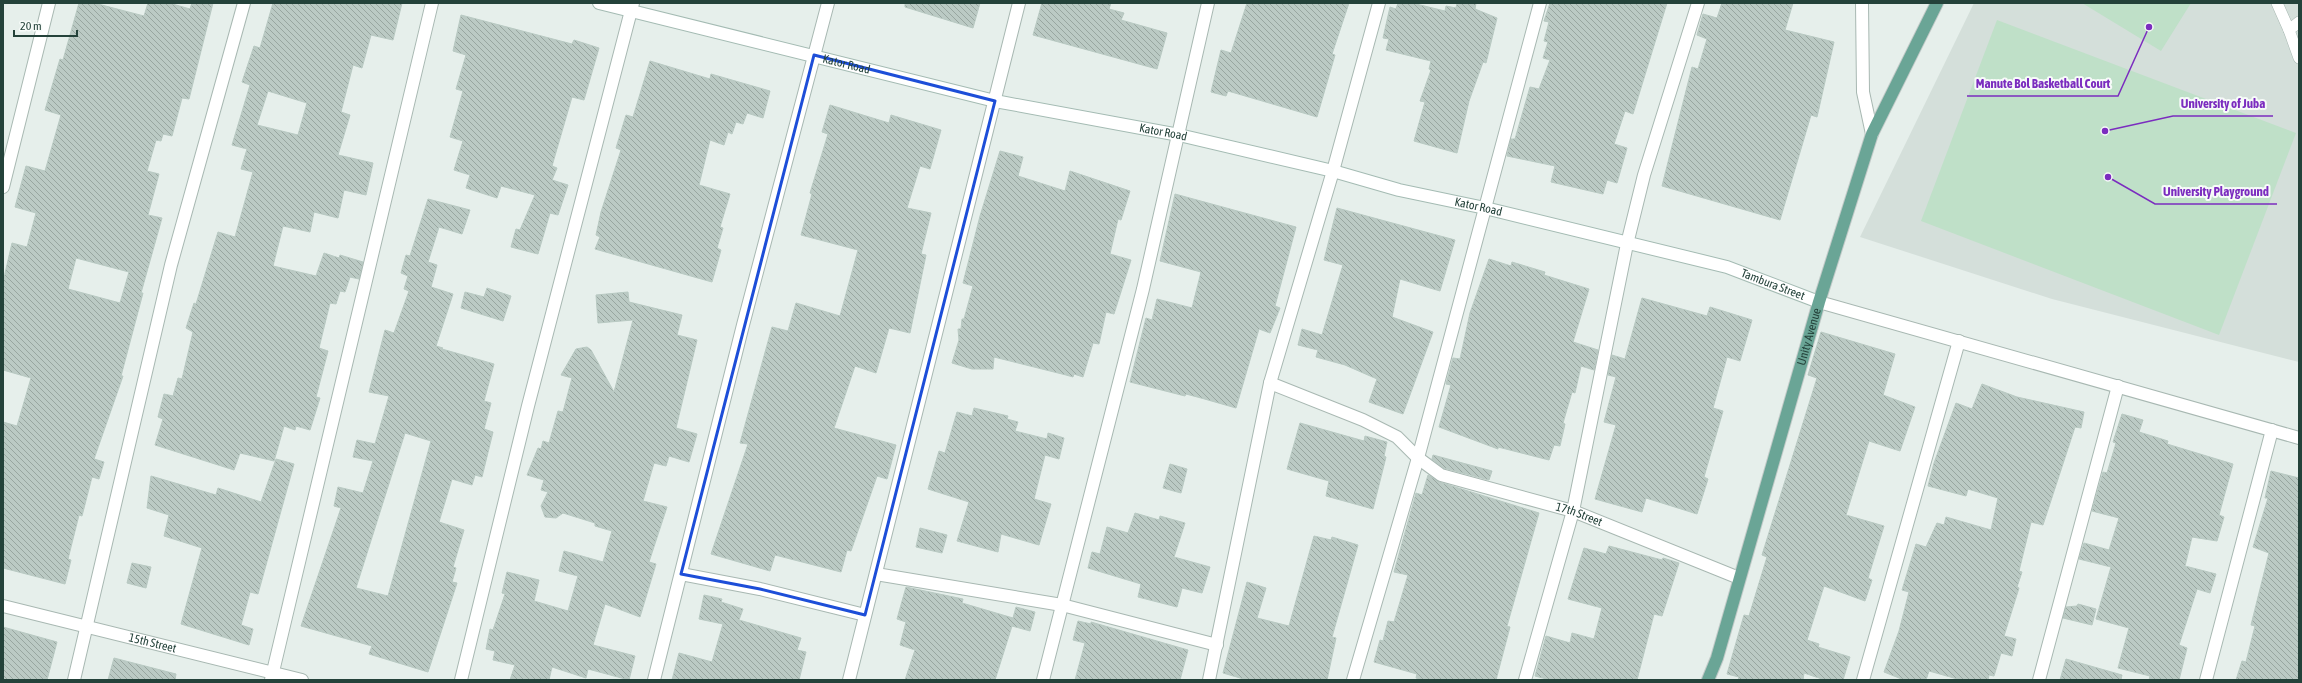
<svg xmlns="http://www.w3.org/2000/svg" width="2302" height="683" font-family="'Asap Condensed',sans-serif">
	<style>
		.built { fill: #d4dfda }
		.pitch { fill: #bfe0c8 }
		.building { fill: url(#building-back-hatch); stroke: #b8c9c2; fill-rule: evenodd }
		.lines { fill: none; stroke-linecap: round; stroke-linejoin: round }
		.lane-casing { stroke: #a8b8b2; stroke-width: 12 }
		.street-casing { stroke: #a8b8b2; stroke-width: 14 }
		.secondary-casing { stroke: #a4bbb3; stroke-width: 14 }
		.primary-casing { stroke: #c2cac8; stroke-width: 14 }
		.lane { stroke: #fff; stroke-width: 11 }
		.street { stroke: #fff; stroke-width: 12 }
		.secondary { stroke: #fff; stroke-width: 12 }
		.primary { stroke: #6aa596; stroke-width: 12 }
		.marked { fill: none; stroke: #1d4ed8; stroke-width: 3; stroke-linejoin: round }
		.labels { text-anchor: middle; dominant-baseline: central; stroke-width: 4; stroke-linejoin: round; paint-order: stroke }
		.street-label { font-size: 12px; fill: #24423a; stroke: #f7fbf9 }
		.leader { fill: none; stroke: #7b2cbf; stroke-width: 1.5 }
		.callout-dot { fill: #7b2cbf; stroke: #f7fbf9; stroke-width: 1.5 }
		.callout-label { font-size: 13px; text-anchor: middle; font-weight: bold; fill: #7b2cbf; stroke: #f7fbf9; stroke-width: 4; stroke-linejoin: round; paint-order: stroke }
	</style>
	<defs>
		<pattern id="building-back-hatch" width="6" height="6" patternUnits="userSpaceOnUse"><rect width="6" height="6" fill="#bbcac4"/><path d="M-1 5l2 2M0 0l6 6M5-1l2 2" fill="none" stroke="#98a6a0"/></pattern>
	</defs>
	<rect width="100%" height="100%" fill="#e6efeb"/>
	<polygon class="built" points="1974,3 2299,3 2299,362 2052,299 1860,237"/>
	<g class="pitch">
		<polygon points="2082,3 2191,3 2161,51"/>
		<polygon points="1997,20 2296,133 2219,335 1921,221"/>
	</g>
	<g class="building">
		<path d="M79,3H94L144,16L148,3H169L190,9L192,3H213L189,99L182,98L172,136L163,134L161,141L156,140L147,171L159,174L148,215L162,218L141,293H143L121,376H123L94,459L104,462L99,479L92,477L82,516L79,515L68,559L71,560L65,584L3,568V422L17,426L31,378L3,370V282L12,243L27,247L36,213L15,207L26,166L45,171L61,115L45,110L60,59L63,60ZM76,258L129,272L120,303L68,289Z"/>
		<path d="M273,3H402L393,40L371,35L362,68L353,65L341,112L350,115L338,155L373,163L366,195L344,190L338,218L314,212L310,232L283,226L273,266L316,276L324,253L339,258L340,255L363,262L359,279L350,277L345,292L340,291L336,304L330,303L319,348L328,351L316,397L320,398L310,430L296,426L295,430L284,426L274,461L240,453L234,470L155,445L163,419L158,417L164,394L173,396L178,378L182,379L193,332L186,328L194,303L196,304L218,232L235,237L253,172L241,169L247,149L232,145L250,85L242,82L254,46L260,48ZM268,91L307,103L298,135L257,125Z"/>
		<polygon points="905,3 980,3 973,28 905,7"/>
		<polygon points="1042,3 1111,3 1109,9 1124,13 1121,20 1167,33 1157,69 1033,35"/>
		<polygon points="1247,3 1349,3 1332,54 1335,55 1317,117 1228,91 1226,96 1211,92 1221,50 1231,53"/>
		<polygon points="1398,3 1412,3 1445,11 1446,6 1456,8 1457,3 1476,3 1475,9 1497,18 1486,63 1483,62 1469,101 1457,153 1414,141 1425,102 1420,101 1431,70 1429,69 1431,61 1386,50 1389,39 1383,38 1390,7 1396,9"/>
		<polygon points="1550,3 1667,3 1633,114 1625,111 1614,144 1627,148 1617,183 1607,180 1603,194 1551,182 1555,166 1507,156 1511,139 1515,139 1530,87 1539,89 1550,60 1543,58 1548,42 1544,41 1549,22 1544,21"/>
		<polygon points="1722,3 1793,3 1785,30 1834,42 1817,117 1811,115 1780,220 1662,186 1692,67 1698,69 1707,39 1697,35 1703,14 1717,18"/>
		<polygon points="461,15 572,44 574,40 599,48 584,100 572,97 552,166 557,168 552,180 568,185 558,215 550,213 538,254 511,247 516,229 520,230 535,195 501,186 497,198 466,188 470,175 454,170 463,141 450,137 463,91 456,89 466,55 453,51"/>
		<polygon points="650,61 710,79 711,74 770,91 763,118 747,113 743,124 736,122 732,134 728,132 724,145 710,140 699,185 730,194 720,227 723,228 717,248 721,250 712,282 595,249 600,237 596,235 601,212 621,150 616,148 626,115 633,117"/>
		<polygon points="830,105 889,123 891,115 941,130 930,169 920,166 907,208 931,213 921,254 926,255 910,333 889,328 876,373 855,366 834,428 896,445 887,479 877,476 851,551 847,550 841,572 775,555 770,571 711,554 748,444 740,443 772,327 788,331 796,303 840,316 858,250 801,235 812,194 810,193 828,134 822,132"/>
		<polygon points="1000,151 1023,157 1018,176 1065,191 1070,171 1130,191 1121,220 1118,219 1110,254 1131,260 1114,314 1106,312 1099,344 1093,343 1083,377 1074,374 1073,377 1066,375 994,357 993,369 972,369 952,363 959,340 958,329 961,329 962,319 964,319 973,286 963,283 980,216"/>
		<polygon points="1175,194 1296,227 1275,306 1280,308 1270,333 1259,329 1236,408 1201,398 1186,394 1185,396 1130,382 1146,318 1152,320 1157,299 1192,308 1201,272 1160,261"/>
		<path d="M428,199L470,210L462,234L439,227L428,262L437,265L431,287L453,294L436,346L443,348L442,349L494,364L484,401L491,403L484,429L493,432L482,477L475,475L472,485L452,479L439,522L464,530L453,567L456,568L452,582L457,583L428,672L369,654L372,646L301,626L341,508L334,506L338,487L363,493L373,461L353,457L357,440L375,444L389,396L369,392L385,330L394,333L409,291L404,289L408,276L401,273L406,255L410,256ZM405,433L431,441L388,596L356,588Z"/>
		<polygon points="1337,208 1455,240 1440,291 1400,279 1392,317 1433,332 1403,414 1369,402 1377,379 1345,365 1316,357 1318,350 1298,345 1302,329 1322,335 1343,265 1324,260"/>
		<polygon points="1489,259 1511,266 1512,262 1545,272 1544,275 1589,289 1573,342 1598,350 1594,370 1581,366 1575,393 1572,392 1563,423 1565,424 1560,446 1554,445 1549,460 1498,447 1498,449 1439,427 1451,385 1446,384 1453,358 1460,359 1470,313"/>
		<polygon points="487,288 511,296 503,321 461,308 465,292 484,297"/>
		<polygon points="628,292 629,302 682,315 677,335 697,340 676,428 697,434 689,462 669,456 666,466 654,463 643,501 667,507 649,562 656,564 640,617 605,604 593,645 635,656 629,680 588,669 586,678 552,667 549,680 510,680 515,665 493,660 495,651 486,649 490,629 493,630 505,594 502,593 507,572 539,580 534,601 568,611 578,576 559,571 564,551 603,562 612,531 595,526 595,523 563,513 556,518 545,517 541,506 548,492 541,490 544,480 527,475 538,448 541,449 543,441 549,443 558,411 563,412 572,378 561,375 576,349 587,347 591,350 614,392 633,320 598,323 596,295"/>
		<polygon points="1642,298 1707,316 1710,307 1752,320 1740,361 1727,357 1713,408 1723,411 1704,477 1708,479 1697,514 1646,498 1642,512 1595,499 1616,425 1604,422 1616,377 1608,375 1612,355 1625,359"/>
		<polygon points="1821,332 1895,354 1883,395 1915,407 1900,451 1869,441 1846,515 1884,526 1868,578 1872,580 1865,601 1824,586 1807,640 1819,644 1818,647 1850,657 1843,680 1825,680 1804,673 1803,680 1738,680 1739,677 1727,674 1744,615 1749,616 1767,557 1762,555 1817,378 1808,375"/>
		<polygon points="1982,384 2017,397 2084,412 2081,428 2075,427 2043,525 2031,522 2019,571 2022,572 2017,587 2019,588 2004,636 2016,639 2012,656 2001,653 1994,676 1989,675 1988,680 1961,680 1929,671 1926,680 1904,680 1884,672 1899,631 1909,592 1902,590 1916,544 1926,547 1937,523 1944,525 1946,517 1991,530 1998,498 1968,489 1966,496 1928,486 1934,463 1956,403 1972,409"/>
		<polygon points="974,408 1008,416 1007,419 1018,422 1015,431 1047,439 1048,433 1064,438 1059,459 1045,455 1034,499 1051,504 1039,545 1001,534 998,552 957,541 969,502 928,489 939,451 945,453 957,412 972,416"/>
		<polygon points="2122,414 2143,420 2139,432 2168,441 2167,444 2233,464 2219,515 2224,517 2217,541 2192,537 2185,566 2216,574 2210,593 2197,589 2179,645 2187,648 2179,680 2149,680 2150,676 2118,668 2129,628 2096,619 2111,567 2079,559 2084,543 2109,550 2119,518 2092,511 2103,472 2107,473 2116,443 2113,442"/>
		<polygon points="1300,423 1364,441 1365,436 1387,442 1384,456 1386,457 1373,509 1326,496 1329,481 1287,469"/>
		<polygon points="1433,455 1492,471 1489,480 1444,468 1432,459"/>
		<polygon points="276,459 294,464 258,594 250,592 241,625 253,629 249,645 181,624 202,548 164,536 169,515 147,508 151,476 216,495 218,488 261,502"/>
		<polygon points="1170,464 1187,469 1181,493 1163,488"/>
		<polygon points="2271,471 2299,478 2299,680 2236,680 2242,661 2246,662 2255,626 2251,625 2269,553 2253,547 2268,498 2265,498"/>
		<polygon points="1428,475 1439,482 1539,513 1507,626 1510,627 1496,680 1425,680 1416,678 1417,674 1374,662 1380,640 1383,641 1388,621 1394,622 1408,575 1394,572 1416,493 1422,495"/>
		<polygon points="1135,513 1159,520 1160,516 1185,523 1174,557 1210,567 1202,593 1182,588 1177,607 1138,597 1141,584 1088,568 1092,552 1100,554 1107,527 1128,533"/>
		<polygon points="920,528 947,535 942,553 916,547"/>
		<polygon points="1314,536 1331,540 1332,537 1358,545 1332,637 1336,638 1327,680 1247,680 1223,673 1247,582 1266,588 1257,618 1289,626"/>
		<polygon points="1609,546 1662,560 1663,558 1679,563 1662,616 1654,614 1637,680 1550,680 1535,676 1546,636 1570,643 1572,633 1594,639 1602,608 1568,599 1584,548 1606,554"/>
		<polygon points="132,563 151,567 146,588 127,583"/>
		<polygon points="906,587 963,599 962,603 1013,618 1016,607 1035,612 1030,631 1012,626 995,680 905,680 915,650 900,645 906,622 897,619"/>
		<polygon points="704,595 722,599 721,602 743,609 739,620 801,638 797,650 806,652 799,680 672,680 679,653 712,662 723,624 699,619"/>
		<polygon points="2078,604 2096,609 2092,625 2063,618 2066,607 2077,606"/>
		<polygon points="1078,621 1091,624 1091,622 1188,650 1180,680 1075,680 1085,643 1073,640"/>
		<polygon points="3,627 57,642 47,680 3,680"/>
		<polygon points="114,658 176,674 175,680 108,680"/>
		<polygon points="2066,659 2122,675 2121,680 2060,680"/>
	</g>
	<g class="lines">
		<defs>
			<g id="lane">
				<polyline points="2277,3 2289,30"/>
				<polyline points="2299,22 2289,30 2299,58"/>
			</g>
			<g id="street">
				<polyline points="1862,3 1863,92 1872,134"/>
				<polyline points="3,187 49,3"/>
				<polyline points="1819,302 2299,438"/>
				<path id="s1" d="M1270,383L1363,420L1397,437L1418,458L1441,475L1573,511L1739,578"/>
				<polyline points="681,574 760,589 865,615"/>
				<polyline points="876,574 1062,605 1217,645"/>
				<path id="s2" d="M3,606L302,680"/>
				<polyline points="74,680 171,265 244,3"/>
				<polyline points="271,680 432,3"/>
				<polyline points="461,680 528,406 633,3"/>
				<polyline points="654,680 743,325 828,3"/>
				<polyline points="849,680 1019,3"/>
				<polyline points="1043,680 1143,289 1208,3"/>
				<polyline points="1209,680 1270,383 1333,171 1379,3"/>
				<polyline points="1353,680 1418,458 1540,3"/>
				<polyline points="1525,680 1573,511 1627,244 1644,175 1698,3"/>
				<polyline points="1863,680 1959,341"/>
				<polyline points="2039,680 2118,386"/>
				<polyline points="2206,680 2272,430"/>
			</g>
			<g id="secondary">
				<path id="s3" d="M599,3L995,101L1179,135L1333,171L1399,190L1485,208L1727,267L1819,302"/>
			</g>
			<g id="primary">
				<path id="s4" d="M1708,680L1717,658L1819,302L1872,134L1937,3"/>
			</g>
		</defs>
		<use href="#lane" class="lane-casing"/>
		<use href="#street" class="street-casing"/>
		<use href="#secondary" class="secondary-casing"/>
		<use href="#primary" class="primary-casing"/>
		<use href="#lane" class="lane"/>
		<use href="#street" class="street"/>
		<use href="#secondary" class="secondary"/>
		<use href="#primary" class="primary"/>
	</g>
	<path class="marked" d="M814,55L995,101L865,615L760,589L681,574Z"/>
	<g class="labels">
		<g class="street-label">
			<text stroke="none"><textPath href="#s3" startOffset="255">Kator Road</textPath></text>
			<text stroke="none"><textPath href="#s3" startOffset="579">Kator Road</textPath></text>
			<text stroke="none"><textPath href="#s3" startOffset="903">Kator Road</textPath></text>
			<text stroke="none"><textPath href="#s3" startOffset="1208">Tambura Street</textPath></text>
			<text stroke="none"><textPath href="#s4" startOffset="358">Unity Avenue</textPath></text>
			<text stroke="none"><textPath href="#s1" startOffset="340">17th Street</textPath></text>
			<text stroke="none"><textPath href="#s2" startOffset="154">15th Street</textPath></text>
		</g>
	</g>
	<path class="leader" d="M2149 27L2118 96H1967M2105 131L2173 116H2273M2108 177L2155 204H2277"/>
	<g class="callout-dot">
		<circle cx="2149" cy="27" r="4"/>
		<circle cx="2105" cy="131" r="4"/>
		<circle cx="2108" cy="177" r="4"/>
	</g>
	<g class="callout-label">
		<text x="2043" y="88">Manute Bol Basketball Court</text>
		<text x="2223" y="108">University of Juba</text>
		<text x="2216" y="196">University Playground</text>
	</g>
	<rect width="2302" height="683" fill="none" stroke="#24423a" stroke-width="8"/>
	<path d="M14 30v6h63v-6" fill="none" stroke="#24423a" stroke-width="2"/>
	<text x="20" y="30" font-size="12" fill="#24423a" stroke="#f7fbf9" stroke-width="3" paint-order="stroke">20 m</text>
</svg>
